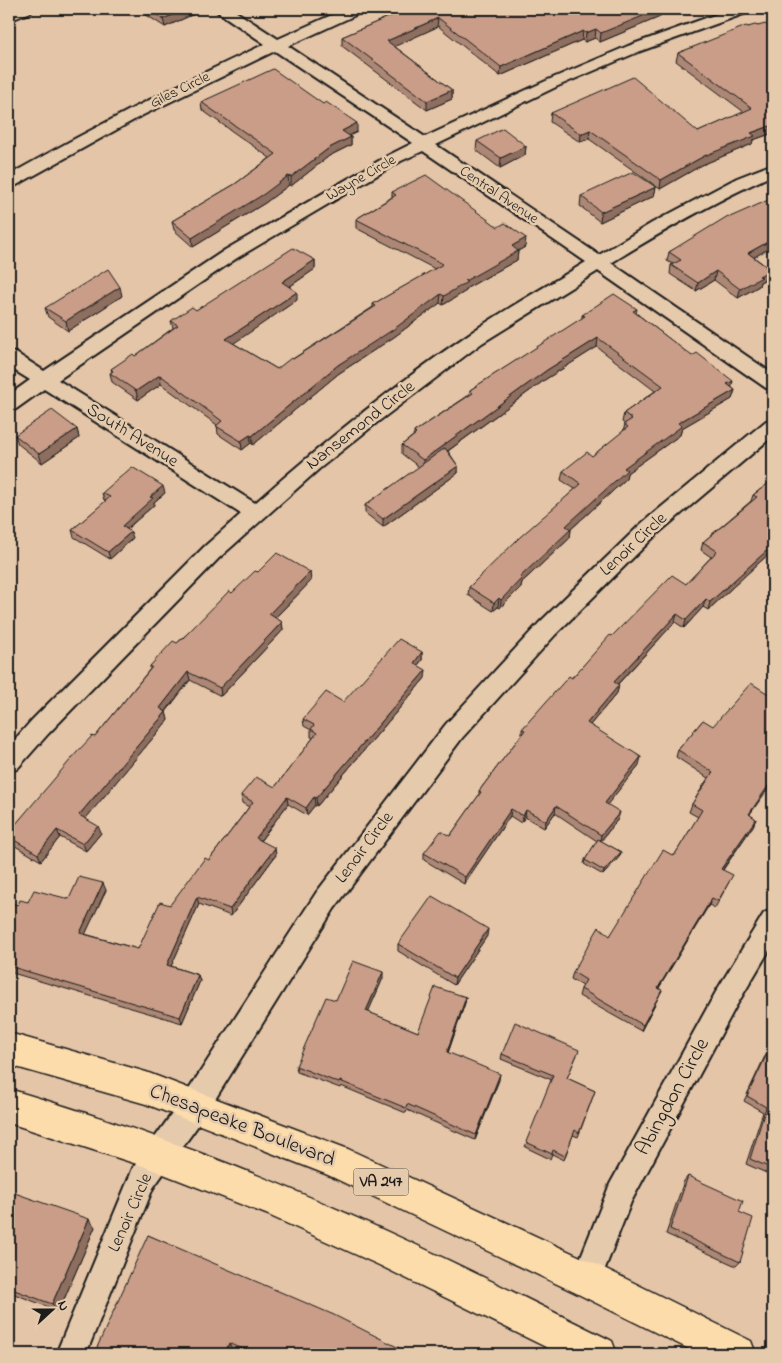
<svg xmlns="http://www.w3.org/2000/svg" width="782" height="1363" font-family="'Indie Flower',sans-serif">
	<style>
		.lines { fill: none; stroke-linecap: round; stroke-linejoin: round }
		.minor-casing { stroke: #1c1c1c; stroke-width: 4 }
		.primary-casing { stroke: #1c1c1c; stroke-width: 3 }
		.minor { fill: #e5caac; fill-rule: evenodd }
		.primary { fill: #fddcac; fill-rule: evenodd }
		.wall { fill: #ad8774; stroke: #1c1c1c }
		.shaded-wall { fill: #8d6e5e; stroke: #1c1c1c }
		.building { fill: #c99d87; stroke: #1c1c1c }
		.labels { text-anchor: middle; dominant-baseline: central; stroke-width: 5; stroke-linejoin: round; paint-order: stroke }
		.far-street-label { font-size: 15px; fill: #1c1c1c; stroke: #e5caac }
		.shield { fill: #e5caac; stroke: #585047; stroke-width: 1 }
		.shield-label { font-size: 16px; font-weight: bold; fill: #1c1c1c }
		.street-label { font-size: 18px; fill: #1c1c1c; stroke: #e5caac }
		.near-street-label { font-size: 21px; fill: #1c1c1c; stroke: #e5caac }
	</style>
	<rect width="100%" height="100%" fill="#e5c5a8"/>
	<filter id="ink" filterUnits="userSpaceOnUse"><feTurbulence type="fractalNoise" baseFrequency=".02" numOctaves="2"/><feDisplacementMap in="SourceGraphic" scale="10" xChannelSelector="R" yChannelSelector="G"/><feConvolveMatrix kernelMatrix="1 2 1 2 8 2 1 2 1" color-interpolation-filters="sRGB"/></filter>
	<g filter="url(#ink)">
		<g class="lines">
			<defs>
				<g id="minor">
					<polygon points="15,9 33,9 31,12 9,21 9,12"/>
					<path d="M216,9H232L278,39L345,9H364L362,12L288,46L425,137L548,80L628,46L731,9H751L749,12L638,52L558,86L436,145L599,255L652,223L737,178L773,164V175C717,200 663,231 611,263L773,374V390L766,388L598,271L482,343L379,421L319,469L219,558L48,734L17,769L9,772V746L32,720L205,546L241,514L44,389L16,409L9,411V395L30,380L9,367V352L16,353L44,371L225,250L389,155L413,143L275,51L143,115L15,186L9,187V175C92,128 178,84 265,44L218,12ZM423,151L586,262C547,286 507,308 469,334C394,385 323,443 255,503L58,380L237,258L401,161Z"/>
					<polygon points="773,419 773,436 656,535 555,635 462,738 334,909 204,1117 153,1188 86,1354 56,1354 133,1168 184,1097 316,893 446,724 539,623 642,523 766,421"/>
					<polygon points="773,909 773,944 735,1008 631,1202 597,1289 587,1294 577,1289 572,1279 610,1184 717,990 764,913"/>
				</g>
				<g id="primary">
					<polygon points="9,1033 146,1072 348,1149 600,1266 751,1341 756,1354 699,1354 574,1292 328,1175 146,1104 9,1065"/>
					<path d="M9,1089C119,1122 227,1160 332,1207C427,1248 519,1295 612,1341L617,1354H560L379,1265L266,1214L143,1166L9,1123Z"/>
				</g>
			</defs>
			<use href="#minor" class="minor-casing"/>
			<use href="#primary" class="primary-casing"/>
			<use href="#minor" class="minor"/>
			<use href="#primary" class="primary"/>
		</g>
		<g class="wall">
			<polygon points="137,9 194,9 194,14 165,27"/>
			<polygon points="407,9 668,9 661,11 660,17 600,42 595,38 585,42 582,40 500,76 438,26 437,27 394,46 452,90 452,99 427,110 342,46 342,37"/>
			<polygon points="758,26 773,29 773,133 753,140 752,144 702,165 660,189 589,139 580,142 550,122 551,113 698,132 744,112 676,61 678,53 748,27"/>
			<polygon points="201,102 323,104 357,132 349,136 351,137 351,145 329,156 291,186 289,185 265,203 193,247 174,230 172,221 235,184 270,158 202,110"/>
			<polygon points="477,141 526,146 525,155 500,168 476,150"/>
			<polygon points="656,187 654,196 600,222 580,206 581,196"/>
			<polygon points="392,192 498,227 525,247 518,251 517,260 467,288 466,291 443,305 440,303 394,337 338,374 253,445 251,443 242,450 218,434 217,425 161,384 138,400 112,382 110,373 112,372 111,369 135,356 173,328 171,321 196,310 315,260 315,269 289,287 297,300 233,343 277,369 373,307 373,304 435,269 356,228 356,219 392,197"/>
			<polygon points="773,198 773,246 754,257 771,270 768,278 760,282 759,286 738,298 714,280 696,291 670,274 671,265 673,264 667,261 669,252"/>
			<polygon points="122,296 68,331 48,317 45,308"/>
			<polygon points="637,309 636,313 735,390 732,399 682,428 680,435 627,473 626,479 571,529 570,538 522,582 521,587 500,608 498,607 493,611 468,595 469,587 575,489 561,480 563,471 592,456 623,432 625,424 622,422 624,413 655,391 597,347 546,379 448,451 458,466 458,473 383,527 365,513 365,505 419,467 402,454 402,445 414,435 414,432 469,395 470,390 582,319 582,315"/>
			<polygon points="77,429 79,438 42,463 18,444 15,435"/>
			<polygon points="773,480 773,550 708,610 703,607 684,628 675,622 618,684 619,685 617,693 590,725 639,765 607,804 618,819 601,841 621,852 620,856 603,875 584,864 585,860 597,841 555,813 544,828 525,817 521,823 510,816 464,884 424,860 424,853 450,836 479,795 479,791 522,734 522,729 612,636 686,584 711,557 701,550 703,542 751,501 753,495"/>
			<polygon points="102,493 165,493 154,502 154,505 127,529 133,538 110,559 74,537 72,530 106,501 104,500"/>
			<polygon points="258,572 310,572 311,581 275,618 282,622 283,630 221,696 190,680 166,712 168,720 85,819 101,833 86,851 60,837 41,861 10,843 9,841 9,832 95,737 150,669 150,666 177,643 232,593"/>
			<polygon points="422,652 422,660 418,665 425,678 317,806 315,805 307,815 288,804 261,840 276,855 231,916 199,904 171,966 198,975 200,981 182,1023 9,972 9,903 18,905 28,902 69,899 106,890 85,934 138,949 170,905 209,860 249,807 242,803 241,795 275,787 313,738 311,737 311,730 304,726 303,719 343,702"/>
			<polygon points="703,720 750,815 756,819 753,826 723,870 729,882 715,908 709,905 659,988 659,996 641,1031 579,996 581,989 583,986 571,979 573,972 610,936 674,856 698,817 689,812 692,804 708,778 676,757 678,750"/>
			<polygon points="487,936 454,985 398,951 398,944"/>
			<polygon points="383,978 368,1012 418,1032 466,997 465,1003 448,1053 499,1080 475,1140 407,1110 406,1113 341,1086 340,1088 297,1072 296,1066 336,1000"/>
			<polygon points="773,1047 773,1176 746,1164 763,1112 744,1101 764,1058 768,1052 770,1053"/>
			<polygon points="502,1054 577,1055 567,1078 595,1091 578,1137 573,1135 564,1160 552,1154 550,1159 525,1147 552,1080 501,1059"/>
			<polygon points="688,1176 739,1212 740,1262 736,1266 666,1234 684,1181"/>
			<polygon points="9,1191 95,1227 59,1311 9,1292"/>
			<polygon points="148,1235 411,1354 244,1354 232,1349"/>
		</g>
		<g class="shaded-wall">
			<polygon points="186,9 194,9 194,14 165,27 163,19"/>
			<polygon points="655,9 668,9 661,11 660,17 600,42 601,33"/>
			<polygon points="438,18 437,27 387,50 387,41"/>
			<polygon points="596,29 595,38 585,42 586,33"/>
			<polygon points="583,31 582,40 500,76 501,67"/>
			<polygon points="452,90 452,99 427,110 427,101"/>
			<polygon points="357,123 357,132 342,139 342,131"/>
			<polygon points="773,125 773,133 753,140 752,144 702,165 660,189 661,180 704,156 751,133"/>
			<polygon points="590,130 589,139 580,142 581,134"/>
			<polygon points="351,137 351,145 329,156 291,186 291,177 329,148"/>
			<polygon points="526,146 525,155 500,168 501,158"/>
			<polygon points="288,176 289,185 265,203 193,247 192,238"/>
			<polygon points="656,187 654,196 600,222 601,212"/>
			<polygon points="526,238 525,247 518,251 517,260 467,288 466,291 443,305 444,296 512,246"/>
			<polygon points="773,239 773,246 746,262 748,253"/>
			<polygon points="315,260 315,269 283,291 282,282"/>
			<polygon points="771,270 768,278 760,282 759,286 738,298 740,289 759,276"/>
			<polygon points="716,271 714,280 696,291 698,283"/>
			<polygon points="120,287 122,296 68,331 66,321"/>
			<polygon points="297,292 297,300 227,348 226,339"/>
			<polygon points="441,294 440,303 394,337 338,374 253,445 252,436 338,365"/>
			<polygon points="598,338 597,347 546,379 423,469 423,460 547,370"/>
			<polygon points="160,375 161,384 138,400 136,391"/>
			<polygon points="733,381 731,390 727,384"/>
			<polygon points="735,390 732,399 682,428 680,435 627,473 626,479 571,529 570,538 522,582 521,587 500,608 501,600 520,577 566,526 624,468 678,423"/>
			<polygon points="77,429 79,438 42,463 39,454"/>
			<polygon points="250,435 251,443 242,450 241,441"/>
			<polygon points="458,466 458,473 383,527 383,519"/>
			<polygon points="163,486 165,493 154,502 154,505 123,532 122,526 150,497"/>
			<polygon points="131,532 133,538 110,559 108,552"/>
			<polygon points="773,545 773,550 708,610 710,602"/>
			<polygon points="310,572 311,581 270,623 269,614"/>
			<polygon points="499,598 498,607 493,611 494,603"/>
			<polygon points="706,599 703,607 684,628 686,620"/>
			<polygon points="677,614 675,622 612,690 614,682"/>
			<polygon points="282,622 283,630 221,696 220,688"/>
			<polygon points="422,652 422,660 413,671 414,663"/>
			<polygon points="426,670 425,678 317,806 316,798"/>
			<polygon points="188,672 190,680 162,716 160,708"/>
			<polygon points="619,685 617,693 585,731 587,723"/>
			<polygon points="166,712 168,720 82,823 79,815"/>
			<polygon points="641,757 639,765 603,810 605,803"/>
			<polygon points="773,779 773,782 745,821 749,814"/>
			<polygon points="287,797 288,804 257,845 256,838"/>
			<polygon points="314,797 315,805 307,815 306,808"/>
			<polygon points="556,806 555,813 544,828 546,821"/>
			<polygon points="511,809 510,816 464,884 465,877"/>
			<polygon points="526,810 525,817 521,823 523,816"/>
			<polygon points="620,812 618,819 600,842 601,835"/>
			<polygon points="756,819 753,826 718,876 721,869"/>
			<polygon points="98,826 101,833 86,851 83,844"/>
			<polygon points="57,830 60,837 41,861 38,854"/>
			<polygon points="275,848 276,855 231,916 230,909"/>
			<polygon points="621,852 620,856 603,875 604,871"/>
			<polygon points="103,883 106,890 83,939 80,933"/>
			<polygon points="197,897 199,904 169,971 167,965"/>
			<polygon points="712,898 709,905 655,994 658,988"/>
			<polygon points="488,929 487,936 454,985 455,978"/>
			<polygon points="383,972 383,978 366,1017 366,1011"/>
			<polygon points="198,975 200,981 182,1023 180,1017"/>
			<polygon points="662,990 659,996 641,1031 643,1025"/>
			<polygon points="466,997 465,1003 446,1058 447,1052"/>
			<polygon points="500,1074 499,1080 475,1140 476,1135"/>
			<polygon points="89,1219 95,1227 59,1311 52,1304"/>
			<polygon points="229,1343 232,1349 231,1354 225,1354"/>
		</g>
		<g class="building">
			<polygon points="148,9 186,9 163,19"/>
			<polygon points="407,9 660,9 601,33 596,29 586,33 583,31 501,67 437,17 438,18 387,41 452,90 427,101 342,37"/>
			<polygon points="765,24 773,29 773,125 751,133 755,136 704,156 661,180 590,130 581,134 551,113 633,77 698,132 752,108 678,53 746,26 748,27 755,25 758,26"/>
			<polygon points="273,69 323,104 326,102 357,123 342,131 351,137 329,148 291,177 288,176 264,194 192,238 172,221 235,184 276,154 201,102"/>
			<polygon points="503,128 526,146 501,158 477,141"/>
			<polygon points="633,172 656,187 601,212 581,196"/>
			<polygon points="426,175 498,227 505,223 526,238 512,246 518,251 465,281 467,282 444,296 441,294 394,329 338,365 252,436 250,435 241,441 216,426 222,421 160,375 136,391 110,373 113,371 111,369 133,354 135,356 178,325 171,321 192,307 196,310 293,248 315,260 282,282 297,292 226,339 277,369 291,358 293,359 376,306 373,304 443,264 356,219 396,195 392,192"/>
			<polygon points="773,198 773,239 748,253 771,270 759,276 762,277 740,289 716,271 698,283 671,265 681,260 669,252 728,216 730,217"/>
			<polygon points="108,269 120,287 66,321 45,308"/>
			<polygon points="614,294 637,309 633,311 692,356 697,353 733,381 727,384 735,390 678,423 682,426 624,468 627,470 566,526 571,529 520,577 522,578 501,600 499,598 494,603 469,587 520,537 581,484 563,471 587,452 592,456 628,427 624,424 632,419 624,413 663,386 598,338 547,370 423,460 402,445 416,434 414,432 473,393 470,390 585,316 582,315"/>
			<polygon points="52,410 77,429 39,454 15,435"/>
			<polygon points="445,448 458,466 383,519 365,505"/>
			<polygon points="132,467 163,486 150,497 153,498 122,526 131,532 108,552 72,530 110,497 102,493"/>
			<polygon points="773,480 773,545 710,602 706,599 686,620 677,614 614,682 619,685 587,723 641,757 605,803 620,812 601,835 556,806 546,821 526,810 523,816 511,809 465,877 424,853 441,831 450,836 481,792 479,791 525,730 522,729 569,676 572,678 610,635 612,636 672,575 686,584 717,551 703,542 757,497 753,495"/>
			<polygon points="277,553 310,572 269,614 282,622 220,688 188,672 160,708 166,712 79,815 98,826 83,844 57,830 38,854 9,837 9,832 78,751 92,736 95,737 152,667 150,666 173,641 177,643 183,638 229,591 232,593 255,571 258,572"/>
			<polygon points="399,639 422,652 414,663 426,670 316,798 314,797 306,808 287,797 256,838 275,848 230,909 197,897 167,965 198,975 180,1017 9,966 9,903 18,905 20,900 28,902 34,890 69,899 79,877 103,883 80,933 138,949 160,902 170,905 205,858 209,860 253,802 241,795 256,777 275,787 317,733 311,729 314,725 303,719 326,692 343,702"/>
			<polygon points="751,683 770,695 773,692 773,779 749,814 756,819 721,869 733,875 718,901 712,898 658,988 662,990 643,1025 581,989 586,980 573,972 599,927 610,936 663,850 674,856 702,810 692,804 713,772 678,750 703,720 713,726"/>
			<polygon points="598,839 621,852 604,871 585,860"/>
			<polygon points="432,896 488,929 455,978 398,944"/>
			<polygon points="353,961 383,972 366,1011 418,1032 435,987 466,997 447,1052 500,1074 476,1135 407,1104 406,1108 340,1081 339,1083 296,1066 326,997 336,1000"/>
			<polygon points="515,1022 579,1050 567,1078 595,1091 579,1133 575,1130 565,1156 553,1150 552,1154 526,1142 553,1075 502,1054"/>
			<polygon points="773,1048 773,1169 750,1159 766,1107 747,1096 768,1052 770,1054"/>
			<polygon points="688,1176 743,1201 739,1212 753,1218 740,1262 670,1229"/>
			<polygon points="9,1191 89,1219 52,1304 9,1288"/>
			<polygon points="148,1235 334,1315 411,1354 254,1354 229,1343 225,1354 94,1354"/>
		</g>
	</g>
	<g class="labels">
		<g class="far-street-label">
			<text transform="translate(180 90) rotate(-26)">Giles Circle</text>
			<text transform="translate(361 178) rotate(-30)">Wayne Circle</text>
			<text transform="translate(499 195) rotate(34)">Central Avenue</text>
		</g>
		<rect class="shield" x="353.5" y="1168.5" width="55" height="27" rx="4"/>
		<g class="shield-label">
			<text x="381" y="1182">VA 247</text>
		</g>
		<g class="street-label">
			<text transform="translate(361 426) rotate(-38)">Nansemond Circle</text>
			<text transform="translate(132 436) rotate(32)">South Avenue</text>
			<text transform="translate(634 545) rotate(-43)">Lenoir Circle</text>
			<text transform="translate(365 848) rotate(-53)">Lenoir Circle</text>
			<text transform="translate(131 1213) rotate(-66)">Lenoir Circle</text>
		</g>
		<g class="near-street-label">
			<text transform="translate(673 1097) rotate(-61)">Abingdon Circle</text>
			<text transform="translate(242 1126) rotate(21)">Chesapeake Boulevard</text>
		</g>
	</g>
	<rect width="782" height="1363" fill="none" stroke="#e5caac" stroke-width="30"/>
	<rect x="15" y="15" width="752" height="1333" fill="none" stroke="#1c1c1c" stroke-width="2" filter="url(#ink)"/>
	<g transform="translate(52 1310) rotate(69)" stroke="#e5caac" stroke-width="4" paint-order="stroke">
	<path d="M0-4L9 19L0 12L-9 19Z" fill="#1c1c1c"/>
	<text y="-8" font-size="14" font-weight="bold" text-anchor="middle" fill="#1c1c1c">N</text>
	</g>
</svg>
